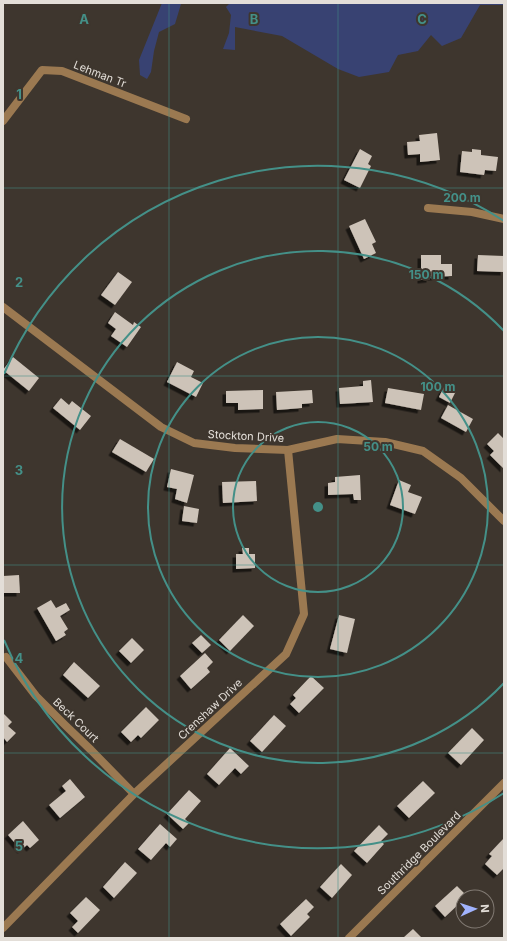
<svg xmlns="http://www.w3.org/2000/svg" width="507" height="941" font-family="Inter,sans-serif">
	<style>
		.green { fill: #384272 }
		.building { fill: #cdc3b8; filter: url(#shadow) }
		.lines { fill: none; stroke-linecap: round; stroke-linejoin: round }
		.street { stroke: #9b7951; stroke-width: 8 }
		.grid { fill: none; stroke: #449088; stroke-width: 1; stroke-opacity: 0.55 }
		.ring { fill: none; stroke: #449088; stroke-width: 2 }
		.labels { text-anchor: middle; dominant-baseline: central; stroke-width: 4; stroke-linejoin: round; paint-order: stroke }
		.street-label { font-size: 11px; fill: #e3ded8; stroke: #3e362e }
		.grid-label { font-size: 13px; text-anchor: middle; font-weight: bold; fill: #449088; stroke: #3e362e; stroke-width: 4; stroke-linejoin: round; paint-order: stroke }
		.centre { fill: #449088; stroke: #3e362e; stroke-width: 2 }
		.ring-label { font-size: 12px; text-anchor: middle; font-weight: bold; fill: #449088; stroke: #3e362e; stroke-width: 4; stroke-linejoin: round; paint-order: stroke }
	</style>
	<defs>
		<filter id="shadow"><feDropShadow dx="-3.5" dy="3.5" stdDeviation="0" flood-color="#0009"/></filter>
	</defs>
	<rect width="100%" height="100%" fill="#3e362e"/>
	<g class="green">
		<polygon points="162,3 208,3 206,4 181,4 175,24 159,32 154,51 151,72 147,79 140,75 139,60"/>
		<polygon points="230,3 504,3 504,5 480,5 461,38 442,46 431,35 418,51 398,55 389,72 359,77 338,69 282,36 235,27 235,50 223,49 229,33 231,15 226,7"/>
	</g>
	<g class="building">
		<polygon points="437,133 440,160 420,162 420,154 408,155 407,142 420,141 419,135"/>
		<polygon points="360,149 372,156 368,164 371,166 360,188 344,180"/>
		<polygon points="472,149 481,150 481,155 498,157 496,171 485,170 484,175 460,172 462,151 472,152"/>
		<polygon points="365,219 376,242 372,244 376,253 364,259 349,226"/>
		<polygon points="421,255 441,255 441,264 452,264 452,276 430,277 430,279 421,280"/>
		<polygon points="478,255 504,256 504,272 477,271"/>
		<polygon points="118,272 132,282 115,305 101,295"/>
		<polygon points="115,312 133,325 134,322 141,327 127,347 111,336 116,329 108,323"/>
		<polygon points="13,357 39,378 29,391 3,370"/>
		<polygon points="177,362 194,371 191,377 203,383 196,397 167,382"/>
		<polygon points="371,380 373,402 340,404 339,388 363,386 363,381"/>
		<polygon points="445,385 456,391 450,403 439,397"/>
		<polygon points="388,388 424,394 421,410 385,403"/>
		<polygon points="263,390 263,409 238,410 238,403 226,403 226,391"/>
		<polygon points="312,390 313,403 302,404 302,408 277,410 276,392"/>
		<polygon points="61,398 69,405 72,401 91,416 80,430 53,408"/>
		<polygon points="448,405 473,419 466,432 441,418"/>
		<polygon points="498,433 504,439 504,469 490,455 494,451 487,444"/>
		<polygon points="120,439 154,459 146,472 112,452"/>
		<polygon points="171,469 194,475 187,503 175,499 177,489 167,487"/>
		<polygon points="360,475 361,500 354,500 353,494 328,495 328,483 335,482 335,477"/>
		<polygon points="399,480 411,485 408,492 422,497 415,514 390,505"/>
		<polygon points="256,481 257,501 223,503 222,482"/>
		<polygon points="184,506 199,509 197,523 182,521"/>
		<polygon points="242,548 249,548 249,554 255,554 255,568 236,569 236,554 243,554"/>
		<polygon points="19,575 20,593 3,593 3,576"/>
		<polygon points="51,600 56,608 66,603 70,610 60,616 68,629 64,632 66,635 56,641 37,608"/>
		<polygon points="243,615 254,626 230,651 219,640"/>
		<polygon points="339,615 355,619 347,653 330,649"/>
		<polygon points="201,635 211,645 202,653 192,643"/>
		<polygon points="132,638 144,650 131,663 119,651"/>
		<polygon points="205,653 213,662 207,668 210,672 191,689 180,676"/>
		<polygon points="74,662 100,686 88,698 63,675"/>
		<polygon points="311,676 324,688 299,713 290,704 296,698 293,695"/>
		<polygon points="146,707 159,720 141,738 138,735 131,742 121,732"/>
		<polygon points="3,713 12,722 8,726 16,733 7,742 3,737"/>
		<polygon points="274,715 286,726 262,752 250,741"/>
		<polygon points="472,728 484,740 461,765 448,753"/>
		<polygon points="230,748 249,766 241,774 235,768 219,785 207,774"/>
		<polygon points="70,779 85,797 60,818 49,805 66,791 62,786"/>
		<polygon points="423,781 435,793 409,818 397,806"/>
		<polygon points="189,790 201,801 185,819 189,823 183,829 167,814"/>
		<polygon points="23,821 39,840 30,848 27,845 21,850 8,835"/>
		<polygon points="160,824 177,839 170,847 166,843 151,860 138,849"/>
		<polygon points="379,825 388,834 381,841 384,844 367,863 354,851"/>
		<polygon points="504,838 504,868 497,875 485,864 492,856 489,854"/>
		<polygon points="125,862 137,873 114,898 103,887"/>
		<polygon points="341,864 352,875 332,898 320,887"/>
		<polygon points="457,886 467,896 463,897 463,900 445,917 435,906"/>
		<polygon points="86,897 100,910 78,933 72,927 78,921 70,913"/>
		<polygon points="306,899 314,907 307,914 310,917 291,936 280,924"/>
		<polygon points="413,929 422,938 403,938"/>
	</g>
	<g class="lines">
		<g class="street">
			<polyline points="3,121 42,70 62,71 186,119"/>
			<polyline points="428,208 472,212 504,219"/>
			<polyline points="3,307 161,427 194,443 235,448 288,450 337,439 385,442 423,451 461,478 504,521"/>
			<polyline points="6,657 36,696 65,725 91,750 134,794"/>
			<polyline points="3,928 134,794 286,654 304,614 288,450"/>
			<polyline points="349,938 504,783"/>
		</g>
	</g>
	<path class="grid" d="M169,3V938M338,3V938M3,188H504M3,376H504M3,565H504M3,753H504"/>
	<g class="ring">
		<circle cx="318" cy="507" r="85"/>
		<circle cx="318" cy="507" r="170"/>
		<path d="M504 683A256 256 0 1 1 504 331"/>
		<path d="M504 793A341 341 0 0 1 4 640M4 374A341 341 0 0 1 504 221"/>
	</g>
	<g class="labels">
		<g class="street-label">
			<text transform="translate(100 74) rotate(21)">Lehman Tr</text>
			<text transform="translate(246 436) rotate(3)">Stockton Drive</text>
			<text transform="translate(210 709) rotate(-43)">Crenshaw Drive</text>
			<text transform="translate(76 720) rotate(44)">Beck Court</text>
			<text transform="translate(419 853) rotate(-45)">Southridge Boulevard</text>
		</g>
	</g>
	<g class="grid-label">
		<text x="84" y="24">A</text>
		<text x="254" y="24">B</text>
		<text x="422" y="24">C</text>
		<text x="19" y="99">1</text>
		<text x="19" y="287">2</text>
		<text x="19" y="475">3</text>
		<text x="19" y="663">4</text>
		<text x="19" y="851">5</text>
	</g>
	<circle cx="318" cy="507" r="6" class="centre"/>
	<g class="ring-label">
		<text x="462" y="202">200 m</text>
		<text x="426" y="279">150 m</text>
		<text x="438" y="391">100 m</text>
		<text x="378" y="451">50 m</text>
	</g>
	<rect width="507" height="941" fill="none" stroke="#e3ded8" stroke-width="8"/>
	<g transform="translate(475 909) rotate(87)"><circle r="19" fill="#3e362e" stroke="#807972"/>
	<path d="M0-3L7 15L0 10L-7 15Z" fill="#a1b3fd"/>
	<text y="-6" font-size="11" font-weight="bold" text-anchor="middle" fill="#e3ded8">N</text>
	</g>
</svg>
